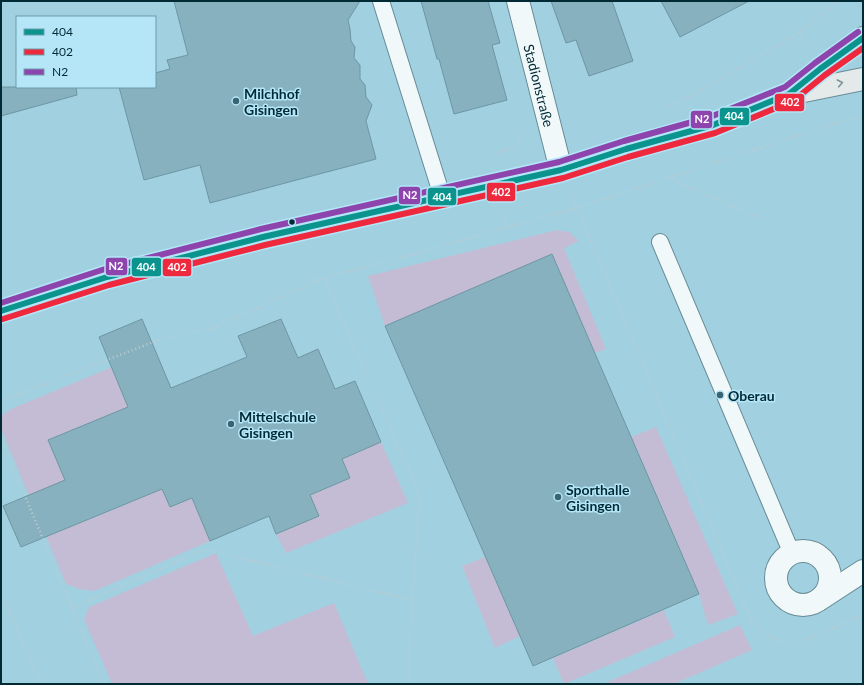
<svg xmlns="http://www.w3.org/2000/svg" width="864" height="685" font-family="Lato,sans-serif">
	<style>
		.green { fill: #c3bcd4 }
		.building { fill: #87b1be; stroke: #6d96a3 }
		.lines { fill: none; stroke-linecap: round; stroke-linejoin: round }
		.service-casing { stroke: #688b96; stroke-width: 18 }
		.minor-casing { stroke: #688b96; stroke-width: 24 }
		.secondary-casing { stroke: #688b96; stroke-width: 24 }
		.path { stroke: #bdccd2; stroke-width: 2.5; stroke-dasharray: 1 3; stroke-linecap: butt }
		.service { stroke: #f1f8fa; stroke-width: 16 }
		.minor { stroke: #f1f8fa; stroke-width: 22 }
		.secondary { stroke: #e4eae9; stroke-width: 22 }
		.bus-1-casing { stroke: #b4e6f8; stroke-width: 9 }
		.bus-2-casing { stroke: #b4e6f8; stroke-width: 9 }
		.bus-3-casing { stroke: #b4e6f8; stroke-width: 9 }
		.bus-1 { stroke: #0b948d; stroke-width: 6 }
		.bus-2 { stroke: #ee293d; stroke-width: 6 }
		.bus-3 { stroke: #8e44ad; stroke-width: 6 }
		.oneway { stroke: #7e9498 }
		.poi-dot { fill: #3a6471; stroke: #b4e6f8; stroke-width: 1.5 }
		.bus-dot { fill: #022a35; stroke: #b4e6f8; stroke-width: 1.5 }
		.labels { text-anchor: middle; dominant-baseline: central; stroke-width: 3; stroke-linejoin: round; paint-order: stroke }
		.street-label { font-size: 14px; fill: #022a35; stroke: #b4e6f8 }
		.poi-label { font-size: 14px; font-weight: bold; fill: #022a35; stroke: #b4e6f8; text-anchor: start }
		.line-badge { stroke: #b4e6f8; stroke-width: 1.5 }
		.badge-label { font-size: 11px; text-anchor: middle; font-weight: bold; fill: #fff }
	</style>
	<rect width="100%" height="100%" fill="#a1d1e1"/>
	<g class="green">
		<polygon points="557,230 569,232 579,241 564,248 606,349 595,353 552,254 385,326 368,276"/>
		<polygon points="112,367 128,407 48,440 65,480 47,488 64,529 127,504 154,470 170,507 192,498 210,541 95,591 79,589 66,584 1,429 2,415 11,409"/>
		<polygon points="656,427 738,614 708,625 699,594 631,437"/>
		<polygon points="381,442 408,503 286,553 276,534 310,495 349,478 342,459"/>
		<polygon points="216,553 253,636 334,603 368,684 112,684 84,619 89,607"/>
		<polygon points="485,557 520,636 495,648 462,566"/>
		<polygon points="664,610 675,637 564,684 553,658"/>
		<polygon points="740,625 752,650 674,684 603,684"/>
	</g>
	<g class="building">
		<polygon points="174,1 360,1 348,20 350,29 351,41 355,47 354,58 360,65 360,79 365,85 366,97 372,105 366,121 376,159 210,203 200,165 144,180 119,87 155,87 155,73 170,69 167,60 188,55"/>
		<polygon points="421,1 488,1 500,43 492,45 507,100 454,114 439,59 437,59"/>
		<polygon points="551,1 612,1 633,61 589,76 576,40 566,43"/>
		<polygon points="661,1 749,1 680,37"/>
		<polygon points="1,87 76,87 77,95 1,116"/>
		<polygon points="552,254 699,594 533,666 385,326"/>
		<polygon points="142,319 171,388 247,357 238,336 281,319 298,358 318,349 335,389 355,381 381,442 342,459 350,478 310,495 319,516 276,534 269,516 210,541 192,498 170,507 162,489 21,547 3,506 65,480 48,440 128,407 99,337"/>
	</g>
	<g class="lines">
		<defs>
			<g id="service">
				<polyline points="381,1 442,196"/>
				<polyline points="660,242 792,554"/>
			</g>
			<g id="minor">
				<path id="s1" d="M518,1L561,170"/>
				<circle cx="803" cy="578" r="27"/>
				<polyline points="820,599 863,571"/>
			</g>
			<g id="secondary">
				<polyline points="792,92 820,69 863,38"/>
				<polyline points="1,311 107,277 263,237 561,170 626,149 713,125 789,94 863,79"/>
			</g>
		</defs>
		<use href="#service" class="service-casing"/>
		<use href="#minor" class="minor-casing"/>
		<use href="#secondary" class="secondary-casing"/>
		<g class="path">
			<polyline points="800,32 806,45"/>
			<polyline points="670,106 699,91 800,32 839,1"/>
			<path d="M497,154C500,151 502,151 506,150C515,147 519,142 521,133"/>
			<polyline points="668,178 758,217"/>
			<polyline points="572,196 751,620 766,635 785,643 801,642 863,615"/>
			<polyline points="503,212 507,227"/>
			<polyline points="223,278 324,278 396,259 507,227 577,208 845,120 863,118"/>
			<polyline points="376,397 420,495 412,600 408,684"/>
			<polyline points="1,401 161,339 210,329 324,278 367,376"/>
			<polyline points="1,439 104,684"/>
			<polyline points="1,593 41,684"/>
			<polyline points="72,608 205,549 412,600"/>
		</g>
		<use href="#service" class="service"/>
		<use href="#minor" class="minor"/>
		<use href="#secondary" class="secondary"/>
		<defs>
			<polyline id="bus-1" points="1,311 107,277 263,237 561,170 626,149 713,125 789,94 820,69 863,38"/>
			<polyline id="bus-2" points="3,319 109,285 265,245 563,178 628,157 715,133 793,101 825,75 863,48"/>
			<polyline id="bus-3" points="1,303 105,269 261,229 559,162 624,141 710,117 785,87 815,63 858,32"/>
		</defs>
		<use href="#bus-1" class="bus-1-casing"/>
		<use href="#bus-2" class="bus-2-casing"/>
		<use href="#bus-3" class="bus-3-casing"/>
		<use href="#bus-1" class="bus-1"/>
		<use href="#bus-2" class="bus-2"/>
		<use href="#bus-3" class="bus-3"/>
	</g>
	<defs><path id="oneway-chevron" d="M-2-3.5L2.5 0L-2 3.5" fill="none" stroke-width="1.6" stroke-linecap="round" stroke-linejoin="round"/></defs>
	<use class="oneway" href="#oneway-chevron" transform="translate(840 83) rotate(-11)"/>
	<g class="poi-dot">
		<circle cx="236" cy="101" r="4"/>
		<circle cx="720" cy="395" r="4"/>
		<circle cx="231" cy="424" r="4"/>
		<circle cx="558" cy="497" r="4"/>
	</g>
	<circle class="bus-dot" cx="292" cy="222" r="3.5"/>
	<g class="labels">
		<g class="street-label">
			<text stroke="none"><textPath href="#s1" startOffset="87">Stadionstraße</textPath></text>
		</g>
		<g class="poi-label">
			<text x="244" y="93">Milchhof<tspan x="244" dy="16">Gisingen</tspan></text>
			<text x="728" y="395">Oberau</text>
			<text x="239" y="416">Mittelschule<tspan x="239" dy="16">Gisingen</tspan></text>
			<text x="566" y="489">Sporthalle<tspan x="566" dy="16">Gisingen</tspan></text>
		</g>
	</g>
	<g class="line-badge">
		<rect x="774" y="93" width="31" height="19" rx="4" fill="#ee293d"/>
		<rect x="719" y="107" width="31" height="19" rx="4" fill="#0b948d"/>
		<rect x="690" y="110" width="23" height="19" rx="4" fill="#8e44ad"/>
		<rect x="486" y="182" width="30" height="20" rx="4" fill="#ee293d"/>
		<rect x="398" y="186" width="23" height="19" rx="4" fill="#8e44ad"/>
		<rect x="427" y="187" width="30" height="19" rx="4" fill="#0b948d"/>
		<rect x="105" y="257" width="23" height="19" rx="4" fill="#8e44ad"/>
		<rect x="131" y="257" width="31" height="20" rx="4" fill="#0b948d"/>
		<rect x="162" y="258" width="30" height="19" rx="4" fill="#ee293d"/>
	</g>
	<g class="badge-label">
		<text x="790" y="106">402</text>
		<text x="734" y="120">404</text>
		<text x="702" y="123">N2</text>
		<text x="501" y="196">402</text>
		<text x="410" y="199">N2</text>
		<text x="442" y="201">404</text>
		<text x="116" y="270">N2</text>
		<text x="146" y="271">404</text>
		<text x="177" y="271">402</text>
	</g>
	<rect width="864" height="685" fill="none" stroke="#022a35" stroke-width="4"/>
	<rect x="16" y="16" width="140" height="72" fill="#b4e6f8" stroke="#6d9baa"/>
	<rect x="24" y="29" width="20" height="6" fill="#0b948d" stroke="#6d9baa"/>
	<text x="52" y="36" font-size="12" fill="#022a35">404</text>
	<rect x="24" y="49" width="20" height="6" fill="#ee293d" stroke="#6d9baa"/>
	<text x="52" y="56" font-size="12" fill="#022a35">402</text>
	<rect x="24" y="69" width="20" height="6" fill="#8e44ad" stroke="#6d9baa"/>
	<text x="52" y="76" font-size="12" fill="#022a35">N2</text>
</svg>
